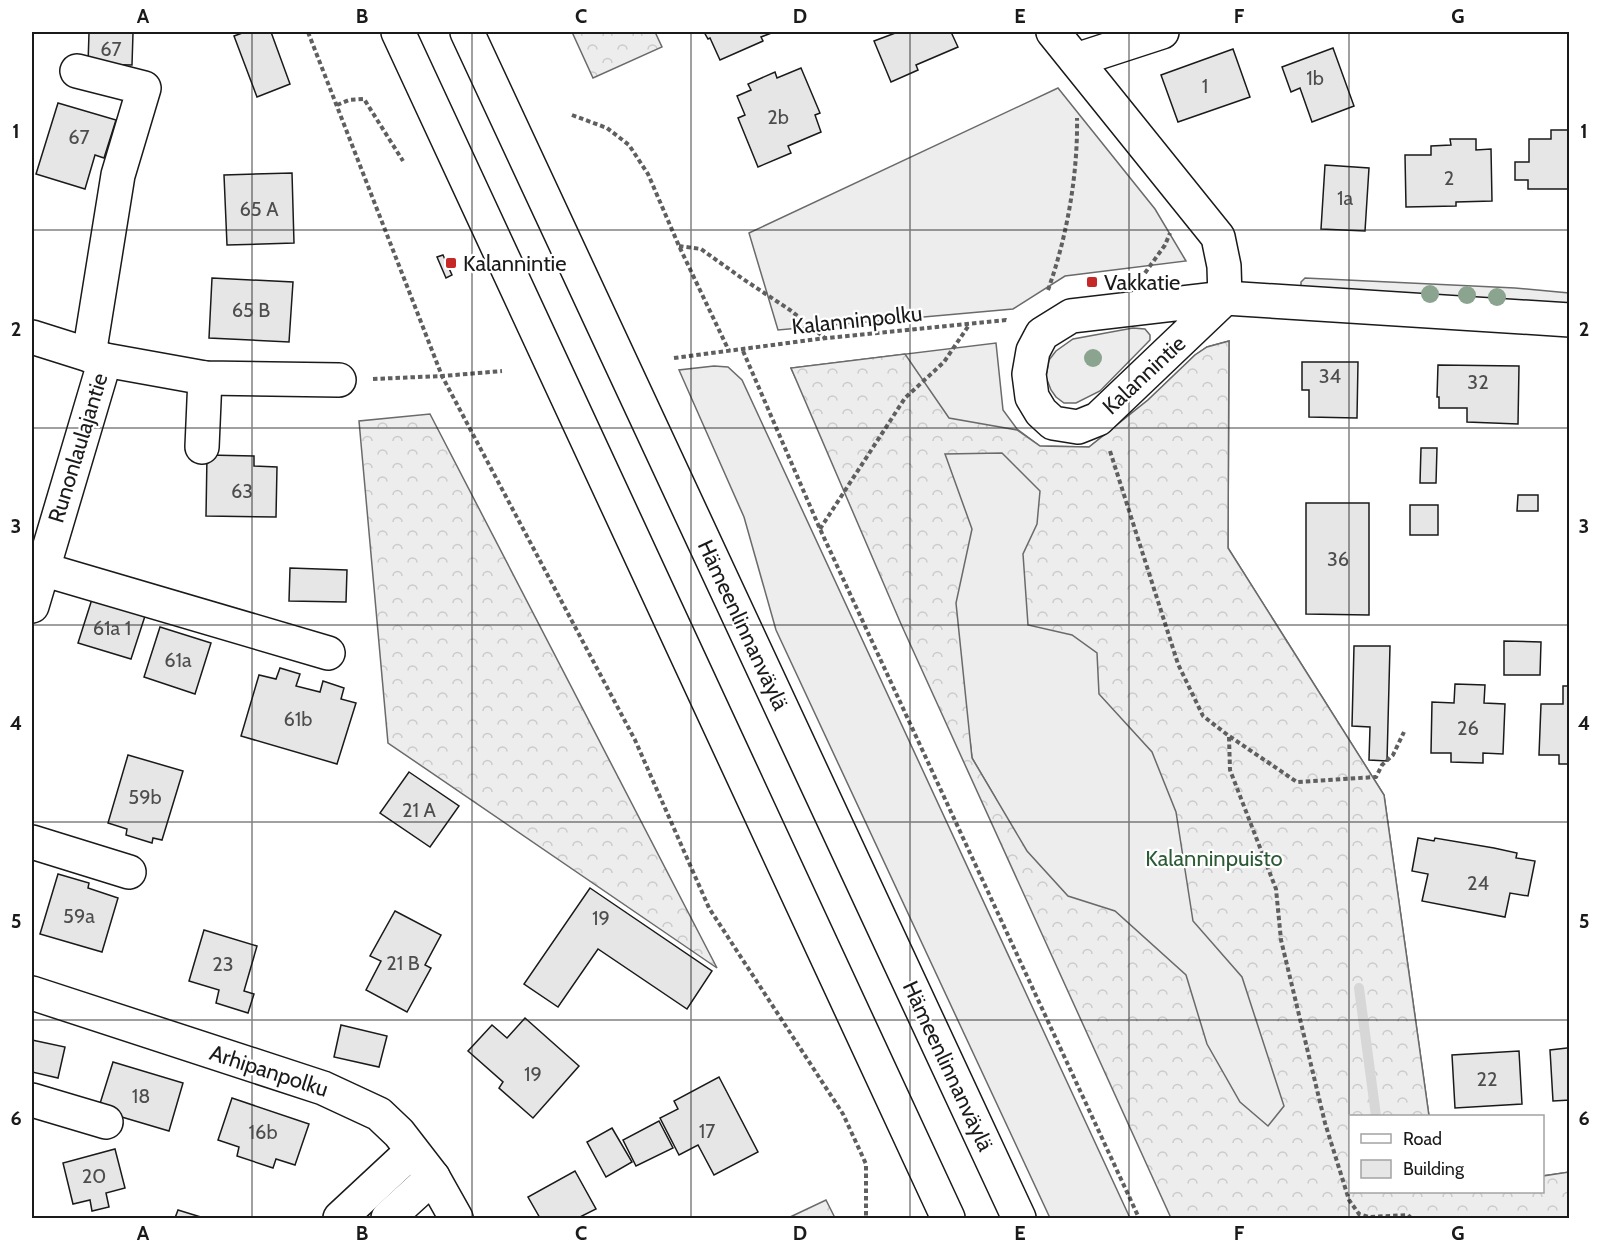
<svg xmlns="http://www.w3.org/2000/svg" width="1601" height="1250" font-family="Cabin,sans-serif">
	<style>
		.built { fill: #ededed; stroke: #6a6a6a; stroke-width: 1.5 }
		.forest { fill: url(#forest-crowns); stroke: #6a6a6a; stroke-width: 1.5; fill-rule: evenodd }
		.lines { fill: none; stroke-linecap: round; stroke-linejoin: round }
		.stream { stroke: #d7d7d7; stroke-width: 10 }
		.building { fill: #e6e6e6; stroke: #1a1a1a; stroke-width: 1.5 }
		.minor-casing { stroke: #1a1a1a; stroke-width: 36 }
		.highway-casing { stroke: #1a1a1a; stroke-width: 36 }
		.path { stroke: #5f5f5f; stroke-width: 4; stroke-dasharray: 4.5 3; stroke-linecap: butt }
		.minor { stroke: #fff; stroke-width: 33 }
		.highway { stroke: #fff; stroke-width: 33 }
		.tree { fill: #8aa48f }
		.grid { fill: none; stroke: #1a1a1a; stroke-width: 1.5; stroke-opacity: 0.55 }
		.poi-dot { fill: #c62828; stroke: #fff; stroke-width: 2 }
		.labels { text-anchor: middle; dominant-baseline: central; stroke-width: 4.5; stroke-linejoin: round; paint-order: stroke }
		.number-label { font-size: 20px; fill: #4d4d4d }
		.poi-label { font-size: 22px; fill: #1a1a1a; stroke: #fff; text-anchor: start }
		.street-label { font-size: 22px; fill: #1a1a1a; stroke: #fff }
		.park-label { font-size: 22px; fill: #2b5a34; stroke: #fff }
		.neatline { fill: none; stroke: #1a1a1a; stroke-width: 2 }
		.grid-label { font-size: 20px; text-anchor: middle; font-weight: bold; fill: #1a1a1a }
	</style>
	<defs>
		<pattern id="forest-crowns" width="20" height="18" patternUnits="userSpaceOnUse" patternTransform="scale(1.5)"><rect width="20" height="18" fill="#ededed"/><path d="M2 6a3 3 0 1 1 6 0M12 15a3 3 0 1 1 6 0" fill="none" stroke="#cbcbcb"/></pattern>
	</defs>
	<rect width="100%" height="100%" fill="#fff"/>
	<g class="built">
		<polygon points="1058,88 1155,209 1186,261 1065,276 1013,309 778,330 749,233"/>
		<polygon points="1305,278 1515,288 1569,293 1569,308 1301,291 1301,282"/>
		<polygon points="1133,328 1145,329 1150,335 1150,340 1100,391 1076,403 1064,403 1056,397 1051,390 1046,377 1049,360 1056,351 1073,339"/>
		<polygon points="1229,341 1228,548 1384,795 1429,1116 1350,1116 1350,1192 1542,1192 1543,1176 1569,1172 1569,1218 1181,1218 995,797 972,758 970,740 791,368 996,343 1003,410 1017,429 1040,446 1089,447 1148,400 1195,355 1207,347"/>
		<polygon points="714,366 728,367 742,380 1130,1218 1050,1218 776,630 744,517 679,370"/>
	</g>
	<g class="forest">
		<polygon points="572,32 655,32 662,47 593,78"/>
		<path d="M1229,341L1228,548L1384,795L1429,1116H1350V1192H1542L1543,1176L1569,1172V1218H1171L901,624L791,368L905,354L949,418L1017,430L1040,446L1089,447L1148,400L1195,355L1207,347ZM1002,453L1040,491L1037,524L1023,554L1028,625L1072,635L1097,653L1099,694L1152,752L1176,812L1193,921L1242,977L1284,1106L1268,1126L1240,1102L1207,1044L1186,975L1115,911L1068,896L1027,851L972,758L956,603L972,529L945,454Z"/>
		<polygon points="430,414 717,968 388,743 359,421"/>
		<polygon points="826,1200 835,1218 788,1218"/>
	</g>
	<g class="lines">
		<polyline class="stream" points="1359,988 1376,1116"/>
	</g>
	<g class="building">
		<polygon points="245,32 271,32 290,84 257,97 234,36"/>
		<polygon points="704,32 774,32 761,37 763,41 720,60 710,38 708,39"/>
		<polygon points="898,32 951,32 958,47 916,65 918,70 891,82 874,41"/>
		<polygon points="89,33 133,33 132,65 88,64"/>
		<polygon points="1333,48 1354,106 1312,122 1300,88 1291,92 1282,67"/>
		<polygon points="1233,49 1250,97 1178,122 1161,75"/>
		<polygon points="801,68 820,113 815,115 821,132 788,146 791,153 758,167 738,118 745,115 737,96 751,90 748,84 775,72 777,78"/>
		<polygon points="58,103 116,120 104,158 95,155 85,189 36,174"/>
		<polygon points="1551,130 1570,130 1570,189 1528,189 1528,180 1515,180 1515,162 1529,162 1529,139 1551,139"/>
		<polygon points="1450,139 1476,139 1476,150 1491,149 1492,201 1456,202 1456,206 1406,207 1405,155 1431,155 1431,146 1451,145"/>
		<polygon points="1325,165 1369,168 1365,231 1321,229"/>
		<polygon points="292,173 294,243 227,245 224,175"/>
		<polygon points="443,255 452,275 446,278 437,257"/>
		<polygon points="212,278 293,282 289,342 209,338"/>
		<polygon points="1302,362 1358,362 1357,418 1309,417 1309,390 1302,390"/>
		<polygon points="1438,365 1519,366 1518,424 1467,422 1467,408 1439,408 1439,397 1437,397"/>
		<polygon points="1421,448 1437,448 1436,483 1420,483"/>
		<polygon points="207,455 254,456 254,466 277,467 276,517 206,516"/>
		<polygon points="1518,495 1538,495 1538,511 1517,511"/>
		<polygon points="1306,503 1369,503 1369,615 1306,614"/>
		<rect x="1410" y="505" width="28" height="30"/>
		<polygon points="290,568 347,570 346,602 289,601"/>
		<rect x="1568" y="572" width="2" height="30"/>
		<polygon points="93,596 146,613 131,659 78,643"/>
		<polygon points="160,627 211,643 195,694 144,677"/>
		<polygon points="1504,641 1541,642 1540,675 1504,675"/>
		<polygon points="1354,646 1390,646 1387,761 1369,760 1370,727 1352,726"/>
		<polygon points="280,668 300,674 296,686 320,692 323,681 344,688 341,699 356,703 337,764 241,736 259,675 276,679"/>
		<polygon points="1455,684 1485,685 1484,703 1505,704 1503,754 1483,753 1483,763 1451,762 1451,753 1431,753 1432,702 1454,703"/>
		<polygon points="1563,686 1570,686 1570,764 1559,764 1559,755 1539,755 1541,704 1563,704"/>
		<polygon points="128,755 183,771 162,840 153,838 152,843 126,835 127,829 108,823"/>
		<polygon points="409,772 459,806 430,847 380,813"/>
		<polygon points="1418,838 1434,841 1435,838 1494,848 1517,853 1516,858 1535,861 1528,896 1510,893 1505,917 1422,901 1428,874 1412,871"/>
		<polygon points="58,874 89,883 88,888 118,898 102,952 40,934"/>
		<polygon points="590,888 712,971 687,1009 598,949 558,1007 524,984"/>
		<polygon points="395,911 441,935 425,965 431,968 407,1012 366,990 381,961 370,956"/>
		<polygon points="204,930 257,946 244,991 254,994 248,1013 216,1003 219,990 189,981"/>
		<polygon points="525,1018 579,1066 533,1118 499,1088 503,1082 468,1051 492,1025 507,1038"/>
		<polygon points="341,1025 387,1036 379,1067 334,1057"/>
		<polygon points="32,1040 65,1047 58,1078 32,1072"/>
		<polygon points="1567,1048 1570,1048 1570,1100 1553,1101 1550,1050"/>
		<polygon points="1519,1051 1522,1104 1455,1108 1452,1055"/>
		<polygon points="113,1062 183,1083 169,1131 98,1110"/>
		<polygon points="719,1077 758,1152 714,1175 698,1145 679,1155 660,1118 678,1109 674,1101"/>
		<polygon points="232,1098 309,1124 295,1165 276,1159 273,1168 237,1156 239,1147 218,1140"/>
		<polygon points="659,1121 673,1148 636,1166 623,1140"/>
		<polygon points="612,1128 632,1162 606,1177 587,1142"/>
		<polygon points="115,1149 125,1188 106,1193 109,1207 92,1211 90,1200 73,1204 63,1163"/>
		<polygon points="575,1171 596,1209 578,1218 540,1218 528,1197"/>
		<polygon points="178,1210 204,1218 175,1218"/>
	</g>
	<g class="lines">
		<defs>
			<g id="minor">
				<polyline points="1053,32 1218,237 1224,266 1225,298"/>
				<polyline points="1076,60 1162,32"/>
				<polyline points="77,71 144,88 118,175 89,355"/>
				<polyline points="1225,298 1098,419 1078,427 1053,423 1041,412 1032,397 1029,374 1033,351 1042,334 1071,316 1225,298 1570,320"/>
				<polyline points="32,337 105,360 205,378 339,380"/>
				<polyline points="202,447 205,378"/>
				<polyline points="42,569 328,653"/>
				<polyline points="32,606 105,360"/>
				<polyline points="32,842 129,872"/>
				<polyline points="32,993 323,1088 379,1114 399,1133 433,1177 456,1218"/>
				<polyline points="32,1100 106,1122"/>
				<polyline points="340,1218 412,1151"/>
				<polyline points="388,1218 433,1177"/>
			</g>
			<g id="highway">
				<polyline points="398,32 948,1218"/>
				<polyline points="467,32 1019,1218"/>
			</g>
		</defs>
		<use href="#minor" class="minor-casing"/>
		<use href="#highway" class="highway-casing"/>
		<g class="path">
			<polyline points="308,32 442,376 635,740 709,908 843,1114 866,1164 866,1218"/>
			<polyline points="337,105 349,100 364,99 403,161"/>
			<polyline points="572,115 607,128 629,145 648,174 679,246 729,351"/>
			<polyline points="679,246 701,249 743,279 790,310 825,338"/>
			<polyline points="1145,273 1165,245 1170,233"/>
			<path d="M1048,290C1067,237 1078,174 1077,118"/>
			<polyline points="743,351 820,529 1139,1218"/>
			<polyline points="674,358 818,339 1006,320 1009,321"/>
			<polyline points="373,379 442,376 502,371"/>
			<polyline points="1110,451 1178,664 1203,716 1229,736 1297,782 1376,777 1382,765 1393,755 1404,732"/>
			<polyline points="820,529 905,398 944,362 969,325"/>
			<polyline points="1229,737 1230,770 1276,889 1281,940 1325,1123 1349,1200 1359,1214 1369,1217 1408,1215 1411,1218"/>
		</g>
		<use href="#minor" class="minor"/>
		<use href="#highway" class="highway"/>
	</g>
	<g class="tree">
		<circle cx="1430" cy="294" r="9"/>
		<circle cx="1467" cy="295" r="9"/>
		<circle cx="1497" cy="297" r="9"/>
		<circle cx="1093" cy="358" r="9"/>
	</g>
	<path class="grid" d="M252,32V1218M472,32V1218M691,32V1218M910,32V1218M1129,32V1218M1349,32V1218M32,230H1570M32,428H1570M32,625H1570M32,822H1570M32,1020H1570"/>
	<g class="poi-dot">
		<rect x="445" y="257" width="12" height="12" rx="3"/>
		<rect x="1086" y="276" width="12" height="12" rx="3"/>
	</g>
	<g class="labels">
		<g class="number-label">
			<text x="111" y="49">67</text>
			<text x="1315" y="78">1b</text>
			<text x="1205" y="86">1</text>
			<text x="778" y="117">2b</text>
			<text x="79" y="137">67</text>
			<text x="1449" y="178">2</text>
			<text x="1345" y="198">1a</text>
			<text x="259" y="209">65 A</text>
			<text x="251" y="310">65 B</text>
			<text x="1330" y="376">34</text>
			<text x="1478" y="382">32</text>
			<text x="242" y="491">63</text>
			<text x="1338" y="559">36</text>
			<text x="112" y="628">61a 1</text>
			<text x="178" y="660">61a</text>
			<text x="298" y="719">61b</text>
			<text x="1468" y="728">26</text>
			<text x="145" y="797">59b</text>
			<text x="419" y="810">21 A</text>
			<text x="1478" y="883">24</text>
			<text x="79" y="916">59a</text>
			<text x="601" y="918">19</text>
			<text x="403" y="963">21 B</text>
			<text x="223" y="964">23</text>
			<text x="533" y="1074">19</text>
			<text x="1487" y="1079">22</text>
			<text x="141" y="1096">18</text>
			<text x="707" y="1131">17</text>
			<text x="263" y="1132">16b</text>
			<text x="94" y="1176">20</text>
		</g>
		<g class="poi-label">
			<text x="463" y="263">Kalannintie</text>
			<text x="1104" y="282">Vakkatie</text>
		</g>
		<g class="street-label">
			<text transform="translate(857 320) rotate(-6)">Kalanninpolku</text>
			<text transform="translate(1144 375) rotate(-43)">Kalannintie</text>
			<text transform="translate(78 448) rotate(-73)">Runonlaulajantie</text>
			<text transform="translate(743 625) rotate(65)">Hämeenlinnanväylä</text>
			<text transform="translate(948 1066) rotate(65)">Hämeenlinnanväylä</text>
			<text transform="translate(269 1071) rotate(18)">Arhipanpolku</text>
		</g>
		<g class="park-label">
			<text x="1214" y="858">Kalanninpuisto</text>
		</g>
	</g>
	<rect width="1601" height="1250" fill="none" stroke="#ffffff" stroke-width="66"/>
	<rect x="1349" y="1115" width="195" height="78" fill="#ffffff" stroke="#a3a3a3" stroke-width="1.5"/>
	<rect x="1361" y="1134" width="30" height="9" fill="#ffffff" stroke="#a3a3a3" stroke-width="1.5"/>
	<text x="1403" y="1145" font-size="18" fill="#1a1a1a">Road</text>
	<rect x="1361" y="1160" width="30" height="18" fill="#e6e6e6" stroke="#a3a3a3" stroke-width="1.5"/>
	<text x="1403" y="1175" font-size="18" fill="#1a1a1a">Building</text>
	<rect x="33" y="33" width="1535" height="1184" class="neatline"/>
	<g class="grid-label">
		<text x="143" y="23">A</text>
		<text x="362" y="23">B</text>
		<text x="581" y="23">C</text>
		<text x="800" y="23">D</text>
		<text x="1020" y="23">E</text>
		<text x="1239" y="23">F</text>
		<text x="1458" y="23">G</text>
		<text x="16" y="138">1</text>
		<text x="1584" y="138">1</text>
		<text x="16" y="336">2</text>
		<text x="1584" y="336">2</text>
		<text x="16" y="533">3</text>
		<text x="1584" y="533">3</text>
		<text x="16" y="730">4</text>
		<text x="1584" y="730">4</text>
		<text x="16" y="928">5</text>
		<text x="1584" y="928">5</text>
		<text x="16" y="1125">6</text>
		<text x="1584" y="1125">6</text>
		<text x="143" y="1240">A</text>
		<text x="362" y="1240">B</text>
		<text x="581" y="1240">C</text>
		<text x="800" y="1240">D</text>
		<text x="1020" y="1240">E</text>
		<text x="1239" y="1240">F</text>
		<text x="1458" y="1240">G</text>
	</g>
</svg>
